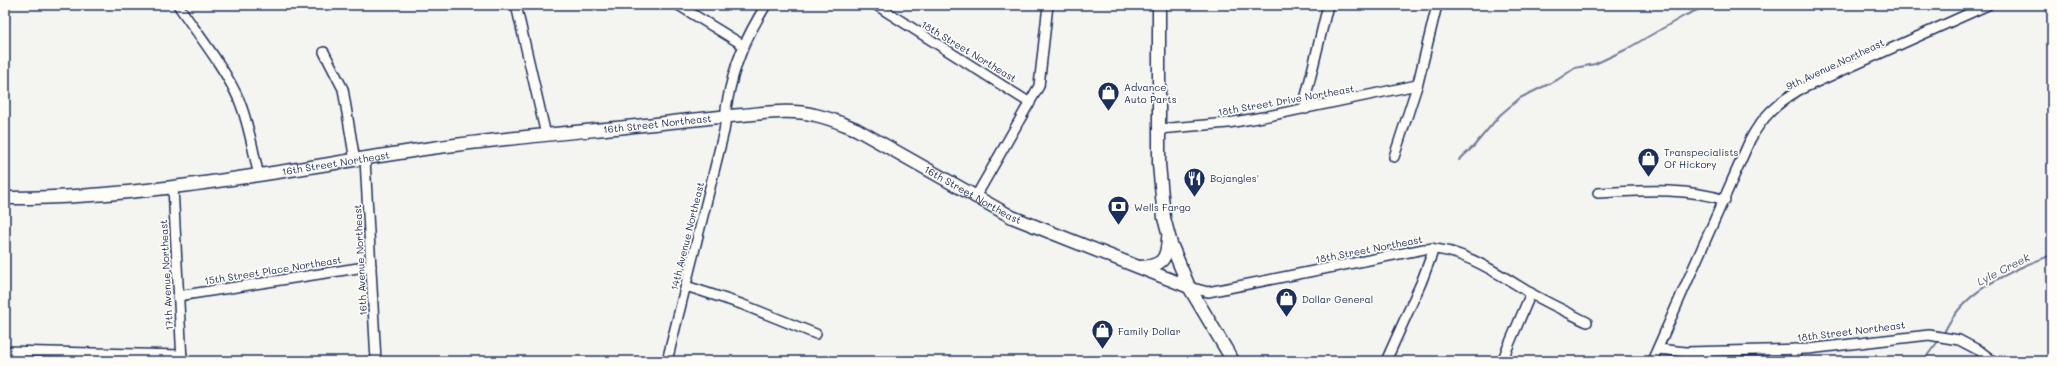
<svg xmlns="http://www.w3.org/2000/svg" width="2057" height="366" font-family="Mali,sans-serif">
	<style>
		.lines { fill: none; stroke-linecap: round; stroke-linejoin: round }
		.stream { stroke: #717c98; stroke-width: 2 }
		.minor-casing { stroke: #1b2f5e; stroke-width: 12 }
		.major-casing { stroke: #1b2f5e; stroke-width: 15 }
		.minor { stroke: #fdfcf7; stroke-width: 9 }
		.major { stroke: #fdfcf7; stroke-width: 12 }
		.labels { text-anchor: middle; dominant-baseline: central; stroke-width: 3.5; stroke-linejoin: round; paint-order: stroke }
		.street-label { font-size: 10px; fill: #1b2f5e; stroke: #fdfcf7 }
		.poi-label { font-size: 10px; fill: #1b2f5e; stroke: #fdfcf7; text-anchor: start }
		.water-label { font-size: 11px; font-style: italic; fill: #46567b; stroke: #fdfcf7 }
	</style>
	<rect width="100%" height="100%" fill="#f4f4f1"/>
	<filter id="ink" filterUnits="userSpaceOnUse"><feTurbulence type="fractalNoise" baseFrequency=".025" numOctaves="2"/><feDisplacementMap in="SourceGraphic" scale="8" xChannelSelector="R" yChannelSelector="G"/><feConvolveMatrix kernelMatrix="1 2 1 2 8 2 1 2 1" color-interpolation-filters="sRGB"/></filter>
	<g filter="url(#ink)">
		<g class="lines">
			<g class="stream">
				<polyline points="1459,160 1473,147 1500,115 1520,98 1557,80 1575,68 1595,64 1625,50 1684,16 1708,5"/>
				<path d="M1943,335C1959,298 1991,281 2026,265C2035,261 2044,259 2052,254"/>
				<polyline points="1923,361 1939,340"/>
			</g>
			<defs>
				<g id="minor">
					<path d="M178,5C198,35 224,66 239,100C249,124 253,151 259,176"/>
					<polyline points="516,5 546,135"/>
					<polyline points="678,5 743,45"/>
					<polyline points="876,5 1030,103"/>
					<polyline points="324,52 343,89 355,161"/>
					<polyline points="1306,109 1306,96 1328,5"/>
					<polyline points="1159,129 1228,123 1263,117 1417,85"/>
					<polyline points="1394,157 1418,83 1437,5"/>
					<polyline points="365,159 376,361"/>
					<polyline points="173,187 182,361"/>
					<path d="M1598,193C1641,191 1684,187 1725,200"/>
					<polyline points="975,198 1039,86 1048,5"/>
					<polyline points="686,286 741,304 816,334"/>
					<path d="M1189,287L1208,292L1424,249C1460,246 1503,277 1532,294C1550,304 1569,313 1587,322"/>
					<polyline points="178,296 371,266"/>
					<polyline points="1658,349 1686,352 1808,349 1929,335 1959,340 1980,351 1993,361"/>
					<polyline points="5,351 182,355"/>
					<path d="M667,361L724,131C726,121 725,112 727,103C734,64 745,39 766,5"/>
					<polyline points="1386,361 1421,283 1432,254 1432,248"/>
					<polyline points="1502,361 1531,293"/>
					<path d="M1652,361L1750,140C1762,117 1777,103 1799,90L1988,5"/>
					<polyline points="1795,361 1796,349"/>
				</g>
				<g id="major">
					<polyline points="1159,5 1159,164 1164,218 1171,244 1189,287 1233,361"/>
					<path id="s1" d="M5,198C142,199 277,171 412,151C483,140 555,134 626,127C665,123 704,118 742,115C767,113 791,109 815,115C830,118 843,124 856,129L1012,217L1189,287"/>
					<path d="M1140,267C1162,266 1167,260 1168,238"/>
				</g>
			</defs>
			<use href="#minor" class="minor-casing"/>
			<use href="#major" class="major-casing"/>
			<use href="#minor" class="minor"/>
			<use href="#major" class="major"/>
		</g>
	</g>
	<defs>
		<symbol id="shop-pin" viewBox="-11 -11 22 30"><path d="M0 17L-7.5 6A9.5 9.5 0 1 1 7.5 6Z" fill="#1b2f5e" stroke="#fdfcf7"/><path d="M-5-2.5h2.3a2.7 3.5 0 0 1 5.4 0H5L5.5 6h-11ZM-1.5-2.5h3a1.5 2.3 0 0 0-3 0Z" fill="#fff"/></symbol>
		<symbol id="restaurant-pin" viewBox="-11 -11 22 30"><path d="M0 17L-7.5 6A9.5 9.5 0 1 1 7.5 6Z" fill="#1b2f5e" stroke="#fdfcf7"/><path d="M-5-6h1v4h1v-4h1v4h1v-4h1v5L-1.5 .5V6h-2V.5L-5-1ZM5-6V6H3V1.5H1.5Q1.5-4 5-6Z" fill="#fff"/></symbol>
		<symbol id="bank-pin" viewBox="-11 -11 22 30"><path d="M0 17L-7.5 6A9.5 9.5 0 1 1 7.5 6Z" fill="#1b2f5e" stroke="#fdfcf7"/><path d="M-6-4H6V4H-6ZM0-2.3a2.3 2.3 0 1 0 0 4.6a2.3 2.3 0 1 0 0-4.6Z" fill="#fff"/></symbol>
	</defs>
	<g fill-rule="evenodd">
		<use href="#shop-pin" x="1096" y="80" width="25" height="34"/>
		<use href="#shop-pin" x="1636" y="146" width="25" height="34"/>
		<use href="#restaurant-pin" x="1182" y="166" width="25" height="34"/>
		<use href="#bank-pin" x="1106" y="194" width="25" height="34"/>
		<use href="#shop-pin" x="1274" y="286" width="25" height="34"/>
		<use href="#shop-pin" x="1090" y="318" width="25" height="34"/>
	</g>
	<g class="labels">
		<g class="street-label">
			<text transform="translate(969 51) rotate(31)">18th Street Northeast</text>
			<text transform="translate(1835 64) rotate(-25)">9th Avenue Northeast</text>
			<text transform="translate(1286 100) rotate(-10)">18th Street Drive Northeast</text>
			<text stroke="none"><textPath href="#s1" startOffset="657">16th Street Northeast</textPath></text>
			<text stroke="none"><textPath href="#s1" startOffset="333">16th Street Northeast</textPath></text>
			<text stroke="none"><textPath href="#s1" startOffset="993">16th Street Northeast</textPath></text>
			<text transform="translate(687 236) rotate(-76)">14th Avenue Northeast</text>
			<text transform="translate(1369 249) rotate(-11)">18th Street Northeast</text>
			<text transform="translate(360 260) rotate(-93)">16th Avenue Northeast</text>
			<text transform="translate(273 270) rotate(-9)">15th Street Place Northeast</text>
			<text transform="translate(166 275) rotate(-93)">17th Avenue Northeast</text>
			<text transform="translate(1851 331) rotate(-7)">18th Street Northeast</text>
		</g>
		<g class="poi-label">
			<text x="1124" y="87">Advance<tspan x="1124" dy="12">Auto Parts</tspan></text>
			<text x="1664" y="152">Transpecialists<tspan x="1664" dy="12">Of Hickory</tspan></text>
			<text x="1210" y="178">Bojangles'</text>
			<text x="1134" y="207">Wells Fargo</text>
			<text x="1302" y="299">Dollar General</text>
			<text x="1118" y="331">Family Dollar</text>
		</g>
		<g class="water-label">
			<text transform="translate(2003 269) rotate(-27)">Lyle Creek</text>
		</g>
	</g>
	<rect width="2057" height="366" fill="none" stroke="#fdfcf7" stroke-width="20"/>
	<rect x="10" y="10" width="2037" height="346" fill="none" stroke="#1b2f5e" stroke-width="1.5" filter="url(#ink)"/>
</svg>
